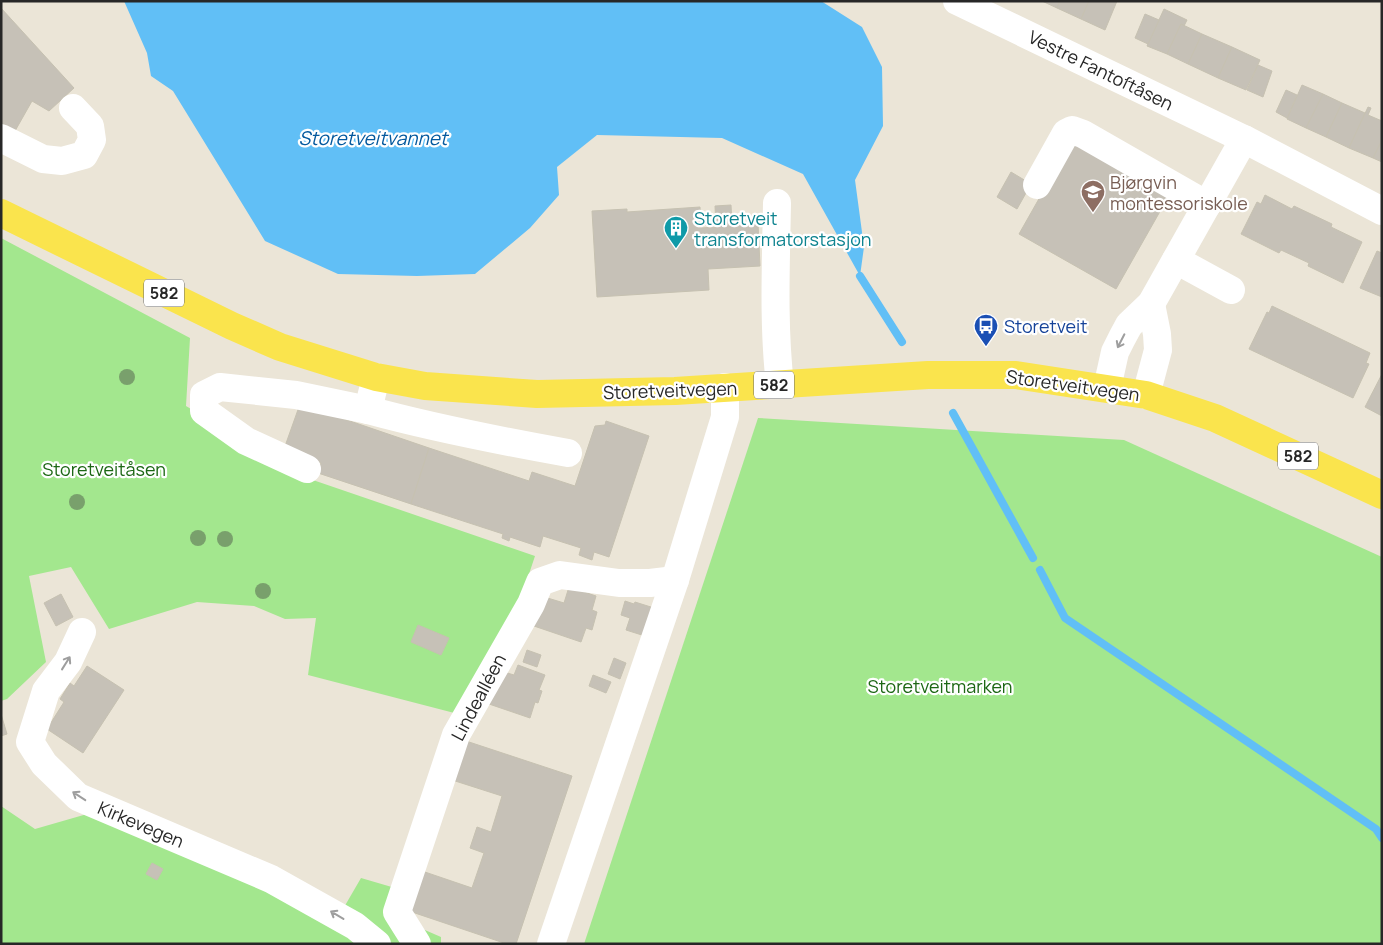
<svg xmlns="http://www.w3.org/2000/svg" width="1383" height="945" font-family="Manrope,sans-serif">
	<style>
		.green { fill: #a3e78e }
		.water { fill: #61bff6 }
		.lines { fill: none; stroke-linecap: round; stroke-linejoin: round }
		.stream { stroke: #61bff6; stroke-width: 8 }
		.building { fill: #c6c1b7; stroke: #c6c1b1 }
		.minor { stroke: #fff; stroke-width: 28 }
		.major { stroke: #fae44d; stroke-width: 28 }
		.tree { fill: #79a06c }
		.oneway { stroke: #9e9e9e }
		.labels { text-anchor: middle; dominant-baseline: central; stroke-width: 4.5; stroke-linejoin: round; paint-order: stroke }
		.shield { fill: #fff; stroke: #686868; stroke-width: 1 }
		.shield-label { font-size: 16px; font-weight: bold; fill: #272727 }
		.street-label { font-size: 18px; fill: #272727; stroke: #fff }
		.education-label { font-size: 18px; fill: #785e54; stroke: #fff; text-anchor: start }
		.culture-label { font-size: 18px; fill: #0d838f; stroke: #fff; text-anchor: start }
		.transit-label { font-size: 18px; fill: #164399; stroke: #fff; text-anchor: start }
		.park-label { font-size: 18px; fill: #1c6714; stroke: #fff }
		.water-label { font-size: 19px; font-style: italic; fill: #04599e; stroke: #fff }
	</style>
	<rect width="100%" height="100%" fill="#ebe5d7"/>
	<g class="green">
		<polygon points="1,238 190,338 186,406 310,479 535,556 505,646 462,715 308,675 316,618 285,619 254,606 197,602 109,629 71,567 29,576 46,662 7,699 1,701"/>
		<polygon points="758,418 1124,440 1382,557 1382,944 584,944"/>
		<polygon points="1,806 35,829 94,812 343,909 361,878 402,890 395,917 441,937 441,944 1,944"/>
	</g>
	<polygon class="water" points="124,1 821,1 862,27 882,67 883,126 855,180 864,247 860,276 803,174 722,138 597,135 557,167 559,195 530,228 475,274 417,276 338,274 265,241 173,91 151,76 147,53"/>
	<g class="lines">
		<g class="stream">
			<polyline points="860,276 902,342"/>
			<polyline points="953,413 1033,558"/>
			<polyline points="1040,570 1065,618 1376,829 1382,838"/>
		</g>
	</g>
	<g class="building">
		<polygon points="1042,1 1060,1 1057,8"/>
		<polygon points="1060,1 1089,1 1081,19 1057,8"/>
		<polygon points="1089,1 1117,1 1105,30 1081,19"/>
		<polygon points="1,8 74,88 49,111 32,101 15,131 1,123"/>
		<polygon points="1164,9 1187,20 1184,26 1181,24 1167,54 1147,46"/>
		<polygon points="1145,14 1159,20 1148,44 1135,38"/>
		<polygon points="1181,24 1202,34 1188,64 1167,54"/>
		<polygon points="1202,34 1232,47 1218,78 1188,64"/>
		<polygon points="1232,47 1260,60 1246,90 1218,78"/>
		<polygon points="1258,65 1272,71 1263,97 1247,90"/>
		<polygon points="1302,85 1323,94 1306,128 1287,119"/>
		<polygon points="1286,90 1297,95 1287,118 1276,112"/>
		<polygon points="1323,94 1342,103 1326,137 1306,128"/>
		<polygon points="1342,103 1365,113 1349,148 1326,137"/>
		<polygon points="1368,107 1371,108 1368,115 1382,121 1382,140 1373,158 1349,148"/>
		<polygon points="1074,137 1171,192 1116,289 1019,234"/>
		<polygon points="1382,140 1382,162 1373,158"/>
		<polygon points="1011,172 1031,184 1017,209 997,197"/>
		<polygon points="1265,195 1292,209 1294,206 1332,224 1331,227 1362,242 1343,283 1308,266 1309,263 1281,250 1279,253 1241,234 1257,202 1261,204"/>
		<polygon points="731,205 732,224 758,223 760,266 708,269 709,290 597,297 592,211 627,209 627,212 700,207 701,228 716,227 715,206"/>
		<polygon points="1377,251 1382,253 1382,297 1360,288"/>
		<polygon points="1272,306 1370,353 1366,363 1369,364 1353,398 1249,349 1267,312 1269,313"/>
		<polygon points="1382,374 1382,416 1365,407"/>
		<polygon points="300,404 429,448 411,504 318,473 321,463 284,449"/>
		<polygon points="606,421 649,436 609,557 594,552 592,560 579,555 581,548 543,536 540,547 510,537 509,541 502,538 503,534 411,504 429,448 529,481 532,472 575,486 595,426 605,425"/>
		<polygon points="569,587 596,596 592,610 597,612 592,630 586,628 581,642 531,625 541,596 564,603"/>
		<polygon points="61,594 73,617 56,626 44,603"/>
		<polygon points="625,601 634,604 635,602 654,608 645,636 626,630 630,618 621,615"/>
		<polygon points="418,625 449,638 441,655 411,642"/>
		<polygon points="527,650 541,655 537,667 523,662"/>
		<polygon points="614,658 626,663 620,679 608,674"/>
		<polygon points="518,665 545,675 539,690 542,691 538,703 535,702 530,718 489,704 504,672 514,675"/>
		<polygon points="87,666 124,690 83,753 47,729 64,702 60,699 70,683 74,686"/>
		<polygon points="593,675 611,682 606,693 589,686"/>
		<polygon points="1,714 7,734 1,736"/>
		<polygon points="463,740 572,776 516,944 507,944 406,910 419,870 472,888 484,853 470,848 477,827 491,832 502,796 449,779"/>
		<polygon points="152,863 163,869 157,880 146,874"/>
	</g>
	<g class="lines">
		<g class="minor">
			<polyline points="957,1 1244,139 1382,211"/>
			<polyline points="1,138 43,159 62,161 84,155 92,140 90,126 73,108"/>
			<polyline points="1037,185 1066,133 1072,130 1083,134 1207,205"/>
			<path d="M777,203C776,264 773,324 780,385"/>
			<polyline points="1176,260 1231,290"/>
			<polyline points="1107,388 1115,352 1122,338 1129,325 1151,304 1244,139"/>
			<polyline points="1146,395 1158,350 1157,334 1151,304"/>
			<path d="M368,410C434,428 501,441 568,453"/>
			<polyline points="307,469 246,441 204,411 204,395 220,387 296,395 368,410 376,377"/>
			<polyline points="82,632 68,662 46,691 30,742 44,764 78,797 271,879 355,926 377,944"/>
			<polyline points="417,944 397,912 456,735 531,604 540,582 560,575 619,583 650,583 675,580"/>
			<polyline points="551,944 675,580 725,417 725,387"/>
		</g>
		<polyline class="major" points="1,213 232,326 280,347 376,377 425,386 537,394 675,391 928,375 1016,375 1146,395 1215,418 1382,495"/>
	</g>
	<g class="tree">
		<circle cx="127" cy="377" r="8"/>
		<circle cx="77" cy="502" r="8"/>
		<circle cx="198" cy="538" r="8"/>
		<circle cx="225" cy="539" r="8"/>
		<circle cx="263" cy="591" r="8"/>
	</g>
	<defs><path id="oneway-shaft" d="M-6 0H5M1.5-3L5.5 0L1.5 3" fill="none" stroke-width="1.6" stroke-linecap="round" stroke-linejoin="round" transform="scale(1.25)"/></defs>
	<g class="oneway">
		<use href="#oneway-shaft" transform="translate(1121 341) rotate(117)"/>
		<use href="#oneway-shaft" transform="translate(66 663) rotate(-58)"/>
		<use href="#oneway-shaft" transform="translate(79 796) rotate(-147)"/>
		<use href="#oneway-shaft" transform="translate(337 915) rotate(-149)"/>
	</g>
	<defs>
		<symbol id="school-pin" viewBox="-11 -11 22 30"><path d="M0 17L-7.5 6A9.5 9.5 0 1 1 7.5 6Z" fill="#8d6e63" stroke="#fff"/><path d="M0-5L7-2L0 1L-7-2ZM-4 1L0 2.5L4 1V4Q0 6-4 4Z" fill="#fff"/></symbol>
		<symbol id="building-pin" viewBox="-11 -11 22 30"><path d="M0 17L-7.5 6A9.5 9.5 0 1 1 7.5 6Z" fill="#0f9aa8" stroke="#fff"/><path d="M-4-6H4V6H1V3H-1V6H-4ZM-2.5-4.3h1.7v1.8h-1.7ZM.8-4.3h1.7v1.8H.8ZM-2.5-1h1.7V.8h-1.7ZM.8-1h1.7V.8H.8Z" fill="#fff"/></symbol>
		<symbol id="bus-pin" viewBox="-11 -11 22 30"><path d="M0 17L-7.5 6A9.5 9.5 0 1 1 7.5 6Z" fill="#1a4fb4" stroke="#fff"/><path d="M-5-6H5V4H4V6H2V4H-2V6H-4V4H-5ZM-3.5-4V0h7V-4ZM-3.5 1.2v1.5H-2V1.2ZM2 1.2v1.5H3.5V1.2Z" fill="#fff"/></symbol>
	</defs>
	<g fill-rule="evenodd">
		<use href="#school-pin" x="1079" y="178" width="28" height="38"/>
		<use href="#building-pin" x="662" y="214" width="28" height="38"/>
		<use href="#bus-pin" x="972" y="312" width="28" height="38"/>
	</g>
	<g class="labels">
		<g class="shield">
			<rect x="144" y="279.5" width="40" height="27" rx="4"/>
			<rect x="754" y="371.5" width="40" height="27" rx="4"/>
			<rect x="1278" y="442.5" width="40" height="27" rx="4"/>
		</g>
		<g class="shield-label">
			<text x="164" y="293">582</text>
			<text x="774" y="385">582</text>
			<text x="1298" y="456">582</text>
		</g>
		<g class="street-label">
			<text transform="translate(1101 70) rotate(26)">Vestre Fantoftåsen</text>
			<text transform="translate(1073 385) rotate(8)">Storetveitvegen</text>
			<text transform="translate(670 390) rotate(-2)">Storetveitvegen</text>
			<text transform="translate(478 697) rotate(-62)">Lindealléen</text>
			<text transform="translate(141 824) rotate(23)">Kirkevegen</text>
		</g>
		<g class="education-label">
			<text x="1110" y="182">Bjørgvin<tspan x="1110" dy="21">montessoriskole</tspan></text>
		</g>
		<g class="culture-label">
			<text x="694" y="218">Storetveit<tspan x="694" dy="21">transformatorstasjon</tspan></text>
		</g>
		<g class="transit-label">
			<text x="1004" y="326">Storetveit</text>
		</g>
		<g class="park-label">
			<text x="104" y="469">Storetveitåsen</text>
			<text x="940" y="686">Storetveitmarken</text>
		</g>
		<g class="water-label">
			<text x="373" y="138">Storetveitvannet</text>
		</g>
	</g>
	<rect width="1383" height="945" fill="none" stroke="#272727" stroke-width="5"/>
</svg>
